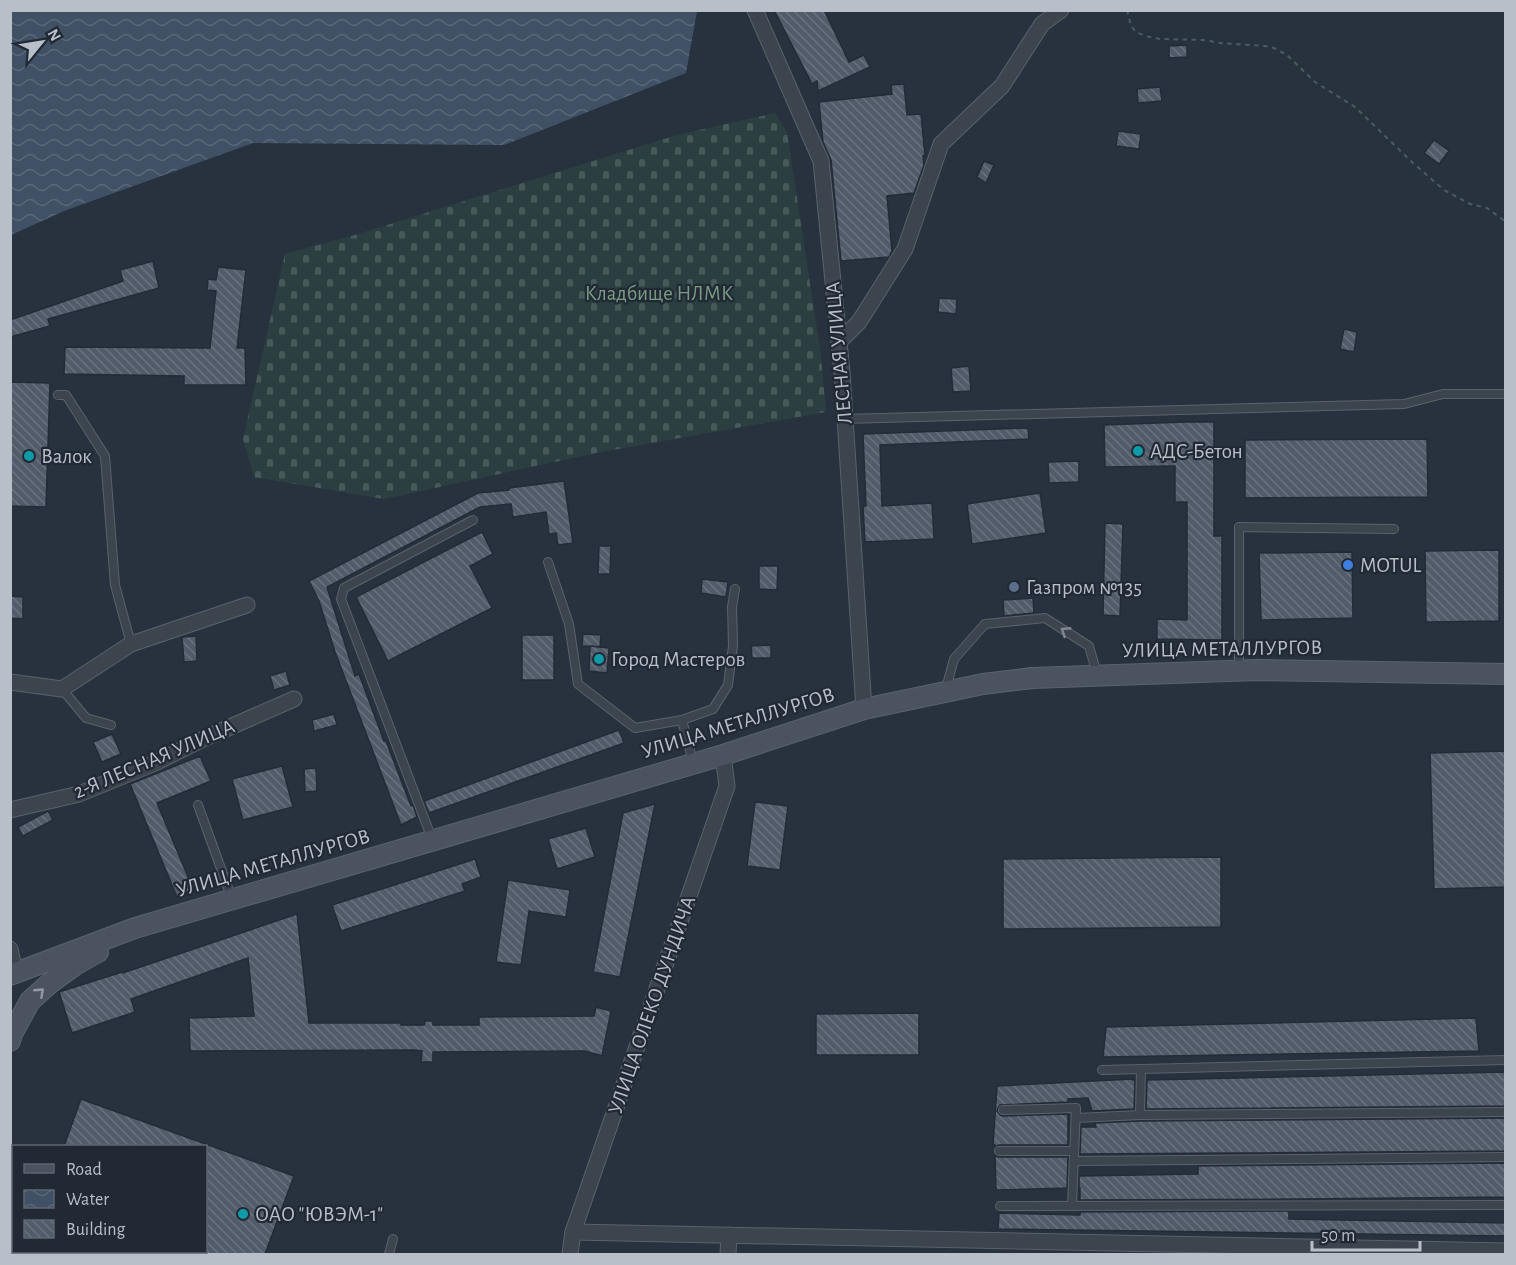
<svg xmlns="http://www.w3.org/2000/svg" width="1516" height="1265" font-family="'Alegreya Sans',sans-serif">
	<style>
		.cemetery { fill: url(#cemetery-stones) }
		.water { fill: url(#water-waves) }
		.building { fill: url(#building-back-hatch); stroke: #232b36; stroke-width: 1.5 }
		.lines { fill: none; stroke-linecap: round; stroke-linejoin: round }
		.lane-casing { stroke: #5a626c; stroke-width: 10 }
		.street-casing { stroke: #5a626c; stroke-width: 17 }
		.secondary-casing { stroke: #5a626c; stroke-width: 22 }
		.path { stroke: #4a5c5e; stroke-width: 2; stroke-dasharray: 4.5 4.5; stroke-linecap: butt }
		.lane { stroke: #3c444e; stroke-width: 8 }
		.street { stroke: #3c444e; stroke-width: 15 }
		.secondary { stroke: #4b5361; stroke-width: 20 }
		.oneway { stroke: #818892 }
		.oneway2 { stroke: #9299a5 }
		.culture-dot { fill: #0f9aa8; stroke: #212934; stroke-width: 2 }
		.shop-dot { fill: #3f7fe0; stroke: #212934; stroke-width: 2 }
		.service-dot { fill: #5c6f8a; stroke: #212934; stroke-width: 2 }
		.labels { text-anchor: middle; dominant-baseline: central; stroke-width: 4.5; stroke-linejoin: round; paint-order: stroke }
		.park-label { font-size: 21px; fill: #799c82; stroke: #212934 }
		.street-label { font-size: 21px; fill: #b9bfc9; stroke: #212934 }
		.poi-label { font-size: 21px; fill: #b9bfc9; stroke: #212934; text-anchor: start }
	</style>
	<defs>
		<pattern id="cemetery-stones" width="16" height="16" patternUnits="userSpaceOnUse" patternTransform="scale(1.5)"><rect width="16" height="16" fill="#2b3f40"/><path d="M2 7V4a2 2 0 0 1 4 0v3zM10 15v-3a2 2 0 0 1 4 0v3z" fill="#48595a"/></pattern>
		<pattern id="water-waves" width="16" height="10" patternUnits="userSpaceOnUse" patternTransform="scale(1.5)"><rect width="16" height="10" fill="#405065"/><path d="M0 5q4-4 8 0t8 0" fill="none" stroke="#5a677a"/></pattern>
		<pattern id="building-back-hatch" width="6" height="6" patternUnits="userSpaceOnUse" patternTransform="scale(1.5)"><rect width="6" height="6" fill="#525b69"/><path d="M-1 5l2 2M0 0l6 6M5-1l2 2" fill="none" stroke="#69717d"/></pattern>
	</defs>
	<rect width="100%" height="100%" fill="#28323e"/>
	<polygon class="cemetery" points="775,113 787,132 821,356 826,412 596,453 384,499 254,477 243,439 285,254 355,235 677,135"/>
	<polygon class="water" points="10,11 11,10 697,11 686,73 504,145 253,143 64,211 11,235"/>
	<g class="building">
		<polygon points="774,10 824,10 849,62 864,55 870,67 818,91 817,81 812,84"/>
		<polygon points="1187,45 1187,57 1169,58 1169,46"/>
		<polygon points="904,84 907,115 921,114 925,156 923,156 924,165 914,193 887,196 892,251 889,257 841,261 831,160 823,142 819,102 892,94 891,85"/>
		<polygon points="1160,87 1162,101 1138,103 1137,89"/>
		<polygon points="1118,131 1141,134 1139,149 1116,146"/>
		<polygon points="1434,140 1449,151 1439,164 1424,153"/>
		<polygon points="984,161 994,165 986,183 977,177"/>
		<polygon points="153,261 159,288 48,319 50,326 10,337 10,320 123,281 120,270"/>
		<polygon points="218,267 246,270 237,348 245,348 246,385 184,385 184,376 64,374 65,347 210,348 216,291 207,290 208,279 216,280"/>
		<polygon points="939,298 957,299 956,314 938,312"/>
		<polygon points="1344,329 1357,332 1354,352 1340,349"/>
		<polygon points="969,366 971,391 953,392 951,368"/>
		<polygon points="10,382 50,383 46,507 10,506"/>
		<polygon points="1185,422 1214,422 1214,536 1222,536 1222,640 1157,639 1157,619 1187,620 1187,502 1175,502 1175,466 1105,467 1104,425"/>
		<polygon points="1028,428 1029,439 880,445 882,506 932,503 934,539 865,542 863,506 866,506 863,434"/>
		<polygon points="1427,439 1428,497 1245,498 1245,440"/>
		<polygon points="1079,461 1079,482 1049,483 1048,462"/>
		<polygon points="564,481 573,543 558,545 556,533 549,534 546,512 513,517 511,504 480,507 327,587 355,676 359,674 384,741 386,741 411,806 413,805 417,817 401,825 335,652 319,601 309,581 478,493 509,490 509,488"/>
		<polygon points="1040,493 1046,533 972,544 967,504"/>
		<polygon points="1105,523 1123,524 1120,616 1103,615"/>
		<polygon points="482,532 493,554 470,566 492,608 388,661 356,597"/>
		<polygon points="599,546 611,546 610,574 598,574"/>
		<polygon points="1499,550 1499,621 1426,622 1425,551"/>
		<polygon points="1352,552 1353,618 1261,620 1259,553"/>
		<polygon points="759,566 778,566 777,590 759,589"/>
		<polygon points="702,579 728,582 726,597 701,593"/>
		<polygon points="10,596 23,597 23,619 10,618"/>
		<polygon points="1033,598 1034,613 1004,616 1003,600"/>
		<polygon points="583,634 601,635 600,647 582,646"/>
		<rect x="522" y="635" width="32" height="45"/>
		<polygon points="196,636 197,661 184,662 182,637"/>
		<polygon points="771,645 771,658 752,658 751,646"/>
		<polygon points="590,646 609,648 607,673 589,671"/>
		<polygon points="286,671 290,685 274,690 270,676"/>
		<polygon points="334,714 337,725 314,731 312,720"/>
		<polygon points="619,730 624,743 429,813 424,801"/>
		<polygon points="112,734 121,754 102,762 93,742"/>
		<polygon points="1506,751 1506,887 1434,889 1430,753"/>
		<polygon points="200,756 211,781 157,803 194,891 177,897 130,784"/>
		<polygon points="282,766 293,807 243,820 232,779"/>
		<polygon points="316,768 317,791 305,792 304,769"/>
		<polygon points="755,802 788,806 780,870 747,866"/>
		<polygon points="655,804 620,977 593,972 623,813"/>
		<polygon points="48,811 53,820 23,836 18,827"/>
		<polygon points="586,828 595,857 557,869 548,839"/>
		<polygon points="1221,857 1221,927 1003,929 1003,859"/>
		<polygon points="475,859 481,877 462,884 465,891 341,931 332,905"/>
		<polygon points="508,880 570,890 566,917 529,911 521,965 496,962"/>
		<polygon points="297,914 309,1023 401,1023 401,1025 424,1025 425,1021 433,1021 433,1025 479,1025 479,1017 594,1016 596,1007 611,1011 602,1056 585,1051 433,1052 433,1062 421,1062 422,1051 414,1050 190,1051 189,1018 254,1016 248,958 131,999 135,1012 72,1033 59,992 122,972 123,973"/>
		<polygon points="919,1013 919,1055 816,1055 816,1014"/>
		<polygon points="1476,1018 1479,1051 1103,1057 1106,1027"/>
		<polygon points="1506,1072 1506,1106 1146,1109 1147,1080"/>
		<polygon points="1133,1079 1133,1080 1135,1080 1134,1109 1092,1111 1088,1098 1068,1099 1068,1102 1000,1105 998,1108 997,1111 1000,1115 1003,1116 1068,1114 1068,1145 999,1145 995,1147 995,1145 993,1145 997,1086"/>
		<polygon points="81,1099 294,1176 265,1254 206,1254 206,1146 64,1146"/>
		<polygon points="1506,1118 1506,1151 1080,1154 1081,1127 1096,1127 1095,1123 1140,1121"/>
		<polygon points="995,1156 999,1157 1068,1157 1067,1188 996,1190"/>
		<polygon points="1506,1163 1506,1197 1301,1199 1080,1200 1080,1188 1079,1188 1079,1176 1198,1174 1198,1166"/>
		<polygon points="1289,1211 1289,1219 1506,1223 1506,1236 998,1229 999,1213 1080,1215 1080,1212"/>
	</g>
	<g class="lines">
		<defs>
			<g id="lane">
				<polyline points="58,395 66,395 105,456 115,585 131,644"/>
				<polyline points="845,419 1404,404 1443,394 1506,394"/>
				<polyline points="548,562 569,624 578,684 635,728 682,720 693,762"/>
				<polyline points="1239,669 1239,527 1394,529"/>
				<polyline points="62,689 86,718 111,725"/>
				<polyline points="945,692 954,659 985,624 1045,618 1089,646 1097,674"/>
				<polyline points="682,720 713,709 728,685 733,646 732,607 735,589"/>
				<polyline points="198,805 232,899"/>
				<polyline points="432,839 341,599 344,588 473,520"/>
				<polyline points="1102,1070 1506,1060"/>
				<polyline points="1003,1110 1076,1108 1072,1205"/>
				<polyline points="1140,1115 1141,1069"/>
				<polyline points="1076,1118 1140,1115 1506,1112"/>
				<polyline points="999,1151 1074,1151"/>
				<polyline points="1074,1161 1506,1157"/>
				<polyline points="1000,1206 1506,1205"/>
				<polyline points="389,1254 393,1239"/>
			</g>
			<g id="street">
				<polyline points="755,10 821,161 842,372 864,709"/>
				<polyline points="839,342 859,322 905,249 941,144 1002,86 1042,24 1061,10"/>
				<polyline points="10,682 62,689 131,644 247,605"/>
				<polyline points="10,810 79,794 155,763 205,738 294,699"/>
				<polyline points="10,949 15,973"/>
				<polyline points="573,1232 1506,1251"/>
				<polyline points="570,1254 573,1232 727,786 723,755"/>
				<polyline points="728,1254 729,1235"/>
			</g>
			<g id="secondary">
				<polyline points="10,975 135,928 723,755 864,709 983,684 1032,678 1257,670 1506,674"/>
				<polyline points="10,1041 12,1034 30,1001 50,983 75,965 98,952"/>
			</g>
		</defs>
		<use href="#lane" class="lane-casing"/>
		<use href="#street" class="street-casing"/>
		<use href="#secondary" class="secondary-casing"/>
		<polyline class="path" points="1127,10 1131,26 1136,32 1145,36 1160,39 1204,40 1220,43 1265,46 1274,48 1287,55 1315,82 1355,107 1413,163 1444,190 1470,204 1487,208 1506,222"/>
		<use href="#lane" class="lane"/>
		<use href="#street" class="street"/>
		<use href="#secondary" class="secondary"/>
	</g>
	<defs><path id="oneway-chevron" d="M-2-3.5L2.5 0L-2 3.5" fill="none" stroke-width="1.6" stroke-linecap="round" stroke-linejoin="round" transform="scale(1.5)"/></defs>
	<use class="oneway" href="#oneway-chevron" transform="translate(1065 631) rotate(-147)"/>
	<use class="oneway2" href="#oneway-chevron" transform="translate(40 992) rotate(-43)"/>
	<g class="culture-dot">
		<circle cx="1138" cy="451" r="6"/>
		<circle cx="29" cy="456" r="6"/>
		<circle cx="599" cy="659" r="6"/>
		<circle cx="243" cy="1214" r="6"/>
	</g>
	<circle class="shop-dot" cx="1348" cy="565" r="6"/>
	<circle class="service-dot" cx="1014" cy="587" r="6"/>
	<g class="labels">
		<g class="park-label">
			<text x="659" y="293">Кладбище НЛМК</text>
		</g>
		<g class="street-label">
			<text transform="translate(839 353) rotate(-95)">ЛЕСНАЯ УЛИЦА</text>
			<text transform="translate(1222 649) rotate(-1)">УЛИЦА МЕТАЛЛУРГОВ</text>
			<text transform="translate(738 723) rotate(-17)">УЛИЦА МЕТАЛЛУРГОВ</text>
			<text transform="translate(154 759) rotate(-23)">2-Я ЛЕСНАЯ УЛИЦА</text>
			<text transform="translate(273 863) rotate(-16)">УЛИЦА МЕТАЛЛУРГОВ</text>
			<text transform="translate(652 1005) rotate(-71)">УЛИЦА ОЛЕКО ДУНДИЧА</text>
		</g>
		<g class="poi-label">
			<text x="1150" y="451">АДС-Бетон</text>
			<text x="41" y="456">Валок</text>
			<text x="1360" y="565">MOTUL</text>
			<text x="1026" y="587">Газпром №135</text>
			<text x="611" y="659">Город Мастеров</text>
			<text x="255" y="1214">ОАО "ЮВЭМ-1"</text>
		</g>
	</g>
	<rect width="1516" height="1265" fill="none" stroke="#b9bfc9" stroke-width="24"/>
	<rect x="12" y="1145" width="195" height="108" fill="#212934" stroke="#5e6570" stroke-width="1.5"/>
	<rect x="24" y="1164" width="30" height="9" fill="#4b5361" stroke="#5e6570" stroke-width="1.5"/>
	<text x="66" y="1175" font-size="18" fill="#b9bfc9">Road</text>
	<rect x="24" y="1190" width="30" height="18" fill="url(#water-waves)" stroke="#5e6570" stroke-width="1.5"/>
	<text x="66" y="1205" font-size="18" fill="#b9bfc9">Water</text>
	<rect x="24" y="1220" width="30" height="18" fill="url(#building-back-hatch)" stroke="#5e6570" stroke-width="1.5"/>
	<text x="66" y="1235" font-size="18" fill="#b9bfc9">Building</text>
	<g transform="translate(42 42) rotate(60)" stroke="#212934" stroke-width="4.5" paint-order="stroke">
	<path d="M0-4.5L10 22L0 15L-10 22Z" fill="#b9bfc9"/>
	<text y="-9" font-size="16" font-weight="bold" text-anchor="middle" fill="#b9bfc9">N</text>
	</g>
	<path d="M1312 1241v9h108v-9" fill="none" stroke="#b9bfc9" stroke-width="3"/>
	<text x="1321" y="1241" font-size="18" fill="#b9bfc9" stroke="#212934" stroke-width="4.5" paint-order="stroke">50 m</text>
</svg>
